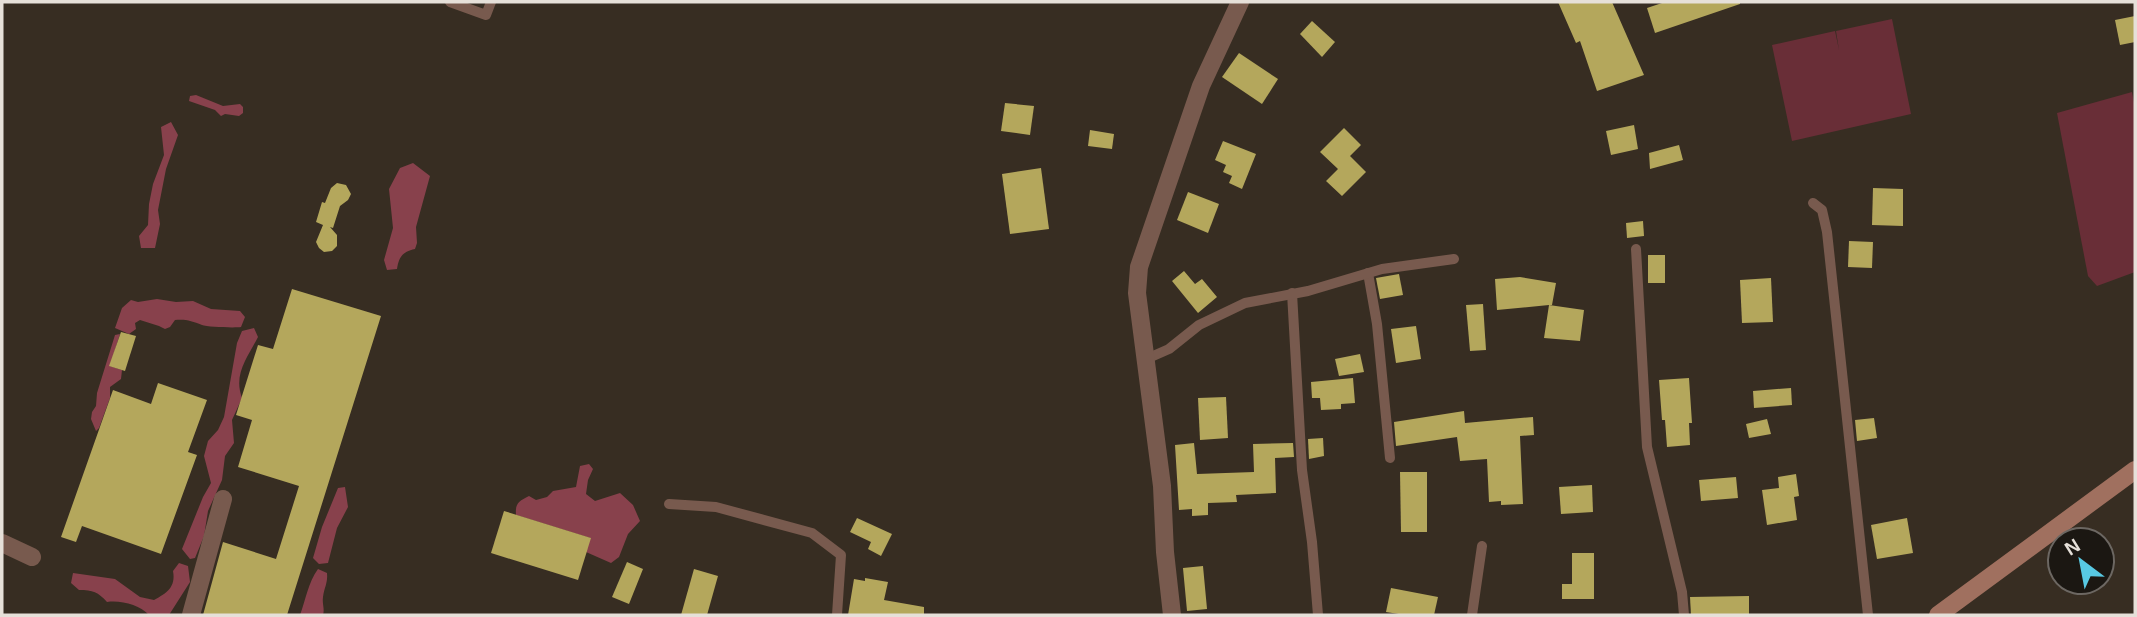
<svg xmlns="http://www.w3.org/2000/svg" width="2137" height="617" font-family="Helvetica,sans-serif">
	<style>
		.green { fill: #692e37 }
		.forest { fill: #88414c }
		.building { fill: #b4a75c }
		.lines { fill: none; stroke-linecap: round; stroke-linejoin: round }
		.lane { stroke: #785a4e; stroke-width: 10 }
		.street { stroke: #785a4e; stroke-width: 18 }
		.secondary { stroke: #a0705f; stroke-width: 18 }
	</style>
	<rect width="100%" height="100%" fill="#372d22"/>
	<g class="green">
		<polygon points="1892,19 1911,114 1792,141 1772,45 1835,31 1839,50 1836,31"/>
		<polygon points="2132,92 2135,108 2135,272 2097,286 2088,276 2057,113"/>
	</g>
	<g class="forest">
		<polygon points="196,95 223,106 240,104 243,107 243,113 239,116 225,114 221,116 215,110 189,101 190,96"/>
		<polygon points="171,122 178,135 166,169 158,210 160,224 155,248 141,248 139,236 148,225 149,204 153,184 164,155 161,127"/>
		<path d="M413,163L430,176L416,227L417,243L415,249C402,252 399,257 397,269L387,270L384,260L393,228L389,189L400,168Z"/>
		<path d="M157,299L176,302L193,301L211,309L240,311L245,317L241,327C235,328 207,327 202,325C192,321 186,319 175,320L170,327L165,329L159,326L140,320L135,323L136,329L129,334L115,328L122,308L131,300L138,302Z"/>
		<path d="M254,328L258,337C248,357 233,374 242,398L232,420L234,443L225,456L222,480L208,511L204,536L195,558L190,559L182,549L203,497L211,483L204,456L208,441L218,430L224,417L237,343L242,331Z"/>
		<polygon points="120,334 110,366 122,370 121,379 110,387 110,398 99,428 96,431 91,419 92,412 96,406 97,393 115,335"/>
		<path d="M589,464L593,469L588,480L586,494L595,501L620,493L633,505L640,521L628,534L619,557L611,563L586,552L590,538L516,515C515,503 519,501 529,496L536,500L547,497L553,491L576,487L580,466Z"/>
		<polygon points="345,487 348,507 337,528 328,563 319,564 313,558 322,527 338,488"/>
		<path d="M179,563L188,566L190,582L169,615H149C140,605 121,600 107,602C98,592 93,590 79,590L71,583L73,573L115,579L140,597L154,600C167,593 176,587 173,571Z"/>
		<path d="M318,569L327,573C328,583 324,588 323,597C322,604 325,609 323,615H300C306,599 308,583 318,569Z"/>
	</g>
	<g class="building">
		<polygon points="1558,2 1612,2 1644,75 1597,91 1580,41 1576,43"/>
		<polygon points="1665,2 1740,2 1740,4 1655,33 1647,8"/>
		<polygon points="2135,16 2135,42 2120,45 2115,20"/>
		<polygon points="1312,21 1335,42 1322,57 1300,34"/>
		<polygon points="1239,53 1278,79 1262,104 1222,77"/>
		<polygon points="1005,103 1034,106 1030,135 1001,131"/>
		<polygon points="1634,125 1638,149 1611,155 1606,131"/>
		<polygon points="1344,128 1361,145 1350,156 1366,172 1342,196 1326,181 1338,169 1320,152"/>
		<polygon points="1090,130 1114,134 1112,149 1088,146"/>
		<polygon points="1223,141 1256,154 1242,189 1229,183 1232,176 1223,172 1226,165 1215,160"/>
		<polygon points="1679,145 1683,160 1650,169 1649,153"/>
		<polygon points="1041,168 1049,229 1010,234 1002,174"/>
		<polygon points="337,183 346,185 351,194 348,200 340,206 333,228 330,227 337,235 337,246 332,251 324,252 319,248 316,242 323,225 316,222 322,202 325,203 331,188"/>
		<polygon points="1873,188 1903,189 1903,226 1872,225"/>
		<polygon points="1188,192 1219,204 1208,233 1177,220"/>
		<polygon points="1643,221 1644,236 1627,238 1626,223"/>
		<polygon points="1849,241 1873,242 1872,268 1848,267"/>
		<rect x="1648" y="255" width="17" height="28"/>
		<polygon points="1184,271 1195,284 1202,279 1217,297 1198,313 1172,281"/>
		<polygon points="1399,274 1403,295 1380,299 1376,278"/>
		<polygon points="1520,277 1556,283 1552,305 1549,305 1584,310 1580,341 1544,338 1549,305 1497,310 1495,279"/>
		<polygon points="1771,278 1773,322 1742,323 1740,280"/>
		<polygon points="292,289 381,316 287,615 203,615 223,542 276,559 299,486 238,467 252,420 236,415 258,345 273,349"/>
		<polygon points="1483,304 1486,350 1470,351 1466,305"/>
		<polygon points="1416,326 1421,359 1396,363 1391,329"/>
		<polygon points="121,332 136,336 125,371 109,366"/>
		<polygon points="1360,354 1364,372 1339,376 1335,359"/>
		<polygon points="1353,378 1355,403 1341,404 1341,409 1321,410 1320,398 1312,398 1311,382"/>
		<polygon points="1689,378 1692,423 1689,423 1690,445 1667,447 1665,420 1662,420 1659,380"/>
		<polygon points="158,383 207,400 188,452 197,455 161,554 82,526 76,542 61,537 113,390 151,404"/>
		<polygon points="1791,388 1792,405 1754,408 1753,391"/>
		<polygon points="1226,397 1228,438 1200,440 1198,398"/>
		<polygon points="1464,411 1465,423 1533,417 1534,435 1520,436 1523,504 1501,505 1501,501 1489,502 1487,459 1460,461 1457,437 1396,446 1394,422"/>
		<polygon points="1874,418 1877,438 1857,441 1855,420"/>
		<polygon points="1767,419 1771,434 1749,438 1746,424"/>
		<polygon points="1323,438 1324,456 1309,459 1308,439"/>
		<polygon points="1194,443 1197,474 1254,472 1253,444 1293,443 1294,457 1275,458 1276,493 1236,495 1237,502 1208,503 1208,515 1192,516 1192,509 1179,510 1175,445"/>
		<polygon points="1400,472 1427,472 1427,532 1401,532"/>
		<polygon points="1796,474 1799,496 1794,497 1797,520 1767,525 1762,490 1779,488 1778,477"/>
		<polygon points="1736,477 1738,498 1701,501 1699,480"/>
		<polygon points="1592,485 1593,512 1561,514 1559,487"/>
		<polygon points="504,511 591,538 578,580 491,553"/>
		<polygon points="857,518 892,534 881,556 868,549 871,542 850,532"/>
		<polygon points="1907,518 1913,553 1877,559 1871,525"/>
		<polygon points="1572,553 1594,553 1594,599 1562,599 1562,584 1572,584"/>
		<polygon points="627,562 643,569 629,604 612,597"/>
		<polygon points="1203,566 1207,609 1187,611 1183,568"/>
		<polygon points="694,569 718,576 707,615 681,615"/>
		<polygon points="865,578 888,582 884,600 924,607 924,615 848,615 854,579 865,581"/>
		<polygon points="1391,588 1438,597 1434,615 1405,615 1386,612"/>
		<polygon points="1749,596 1749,615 1691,615 1690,597"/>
	</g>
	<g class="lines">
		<g class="lane">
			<polyline points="450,2 486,15 491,2"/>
			<polyline points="1813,203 1822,210 1827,232 1868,615"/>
			<polyline points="1636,249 1647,447 1682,592 1684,615"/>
			<polyline points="1368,273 1377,324 1390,458"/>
			<polyline points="1292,293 1302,470 1312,542 1318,615"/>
			<polyline points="1144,360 1169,349 1199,325 1245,303 1308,291 1382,269 1454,259"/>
			<polyline points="669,504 716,507 812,533 841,555 837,615"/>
			<polyline points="1472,615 1482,546"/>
		</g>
		<g class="street">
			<polyline points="2,543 32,557"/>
			<polyline points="191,615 223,499"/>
			<polyline points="1172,615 1165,552 1162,486 1137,293 1139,267 1201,86 1240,2"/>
		</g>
		<polyline class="secondary" points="1938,615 2135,470"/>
	</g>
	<rect width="2137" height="617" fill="none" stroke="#e6e0d9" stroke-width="7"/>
	<g transform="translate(2081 561) rotate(328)"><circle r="33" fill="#1b1712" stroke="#6c6762" stroke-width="2"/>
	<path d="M0-5L12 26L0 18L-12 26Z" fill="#58c9e3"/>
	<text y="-10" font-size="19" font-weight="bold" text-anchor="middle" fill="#e6e0d9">N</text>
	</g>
</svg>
